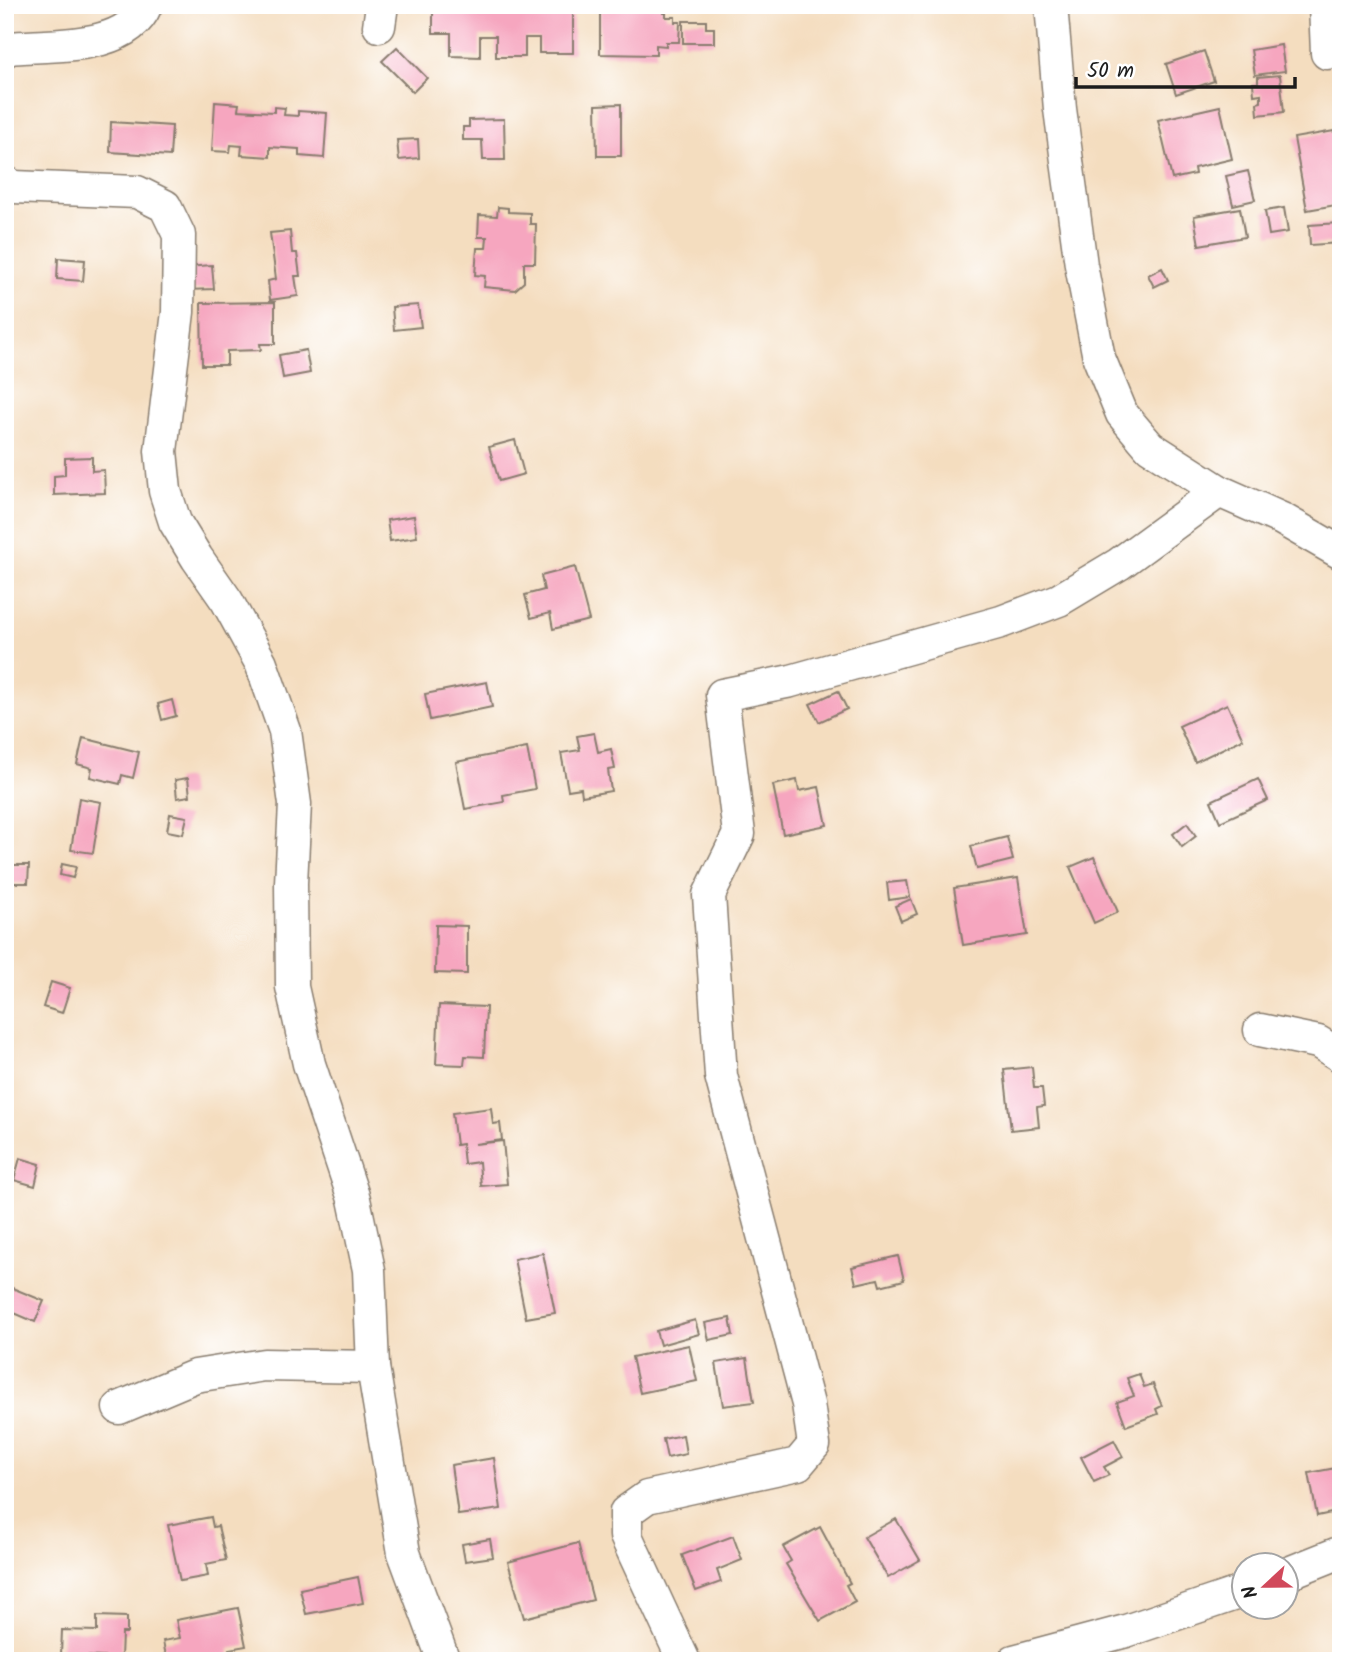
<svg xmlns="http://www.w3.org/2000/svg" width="1346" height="1666" font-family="Kalam,sans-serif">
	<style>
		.building { fill: #f6a6bf }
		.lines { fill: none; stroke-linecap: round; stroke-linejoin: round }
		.minor-casing { stroke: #887c6e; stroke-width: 35 }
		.minor { stroke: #fff; stroke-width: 32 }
	</style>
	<rect width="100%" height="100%" fill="#fff"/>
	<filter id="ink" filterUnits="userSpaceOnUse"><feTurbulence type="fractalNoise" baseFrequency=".0143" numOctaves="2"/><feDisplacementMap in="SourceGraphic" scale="14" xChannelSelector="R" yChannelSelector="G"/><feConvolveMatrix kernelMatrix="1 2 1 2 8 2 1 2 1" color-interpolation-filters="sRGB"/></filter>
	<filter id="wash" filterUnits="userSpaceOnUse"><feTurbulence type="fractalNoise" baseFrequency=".00686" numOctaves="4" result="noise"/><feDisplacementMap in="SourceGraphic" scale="28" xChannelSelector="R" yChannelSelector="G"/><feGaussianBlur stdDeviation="1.57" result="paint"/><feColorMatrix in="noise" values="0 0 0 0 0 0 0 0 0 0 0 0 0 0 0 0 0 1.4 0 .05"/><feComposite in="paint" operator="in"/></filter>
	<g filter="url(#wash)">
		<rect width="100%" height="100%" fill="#f4ddbf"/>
		<g id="blocks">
			<g class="building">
				<polygon points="218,5 272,5 272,10 218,9"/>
				<polygon points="433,5 573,5 573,53 539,53 539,38 525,38 525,57 496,57 496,36 480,36 480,57 451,56 451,33 433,33"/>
				<polygon points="600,5 663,5 663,13 666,13 666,17 675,17 675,22 680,22 679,42 666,42 666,46 656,45 656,55 600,54"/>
				<polygon points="683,21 706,21 706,28 714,28 714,43 683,43"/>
				<polygon points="1281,45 1285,71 1255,75 1251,50"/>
				<polygon points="397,47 427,78 413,92 382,61"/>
				<polygon points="1204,51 1214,81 1176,94 1166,64"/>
				<polygon points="1280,75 1284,112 1258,115 1257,103 1261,102 1261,94 1254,95 1253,83 1258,83 1258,77"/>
				<polygon points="215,102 239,104 238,110 274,112 274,107 285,108 284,115 298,116 298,111 327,113 324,158 299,156 299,149 270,147 270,157 241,155 242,146 231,145 230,152 212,151"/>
				<polygon points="621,104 621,156 597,156 596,105"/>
				<polygon points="1220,106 1232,159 1194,168 1195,174 1172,179 1158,120"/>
				<polygon points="504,119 505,160 483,160 482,140 463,140 463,127 469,127 469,120"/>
				<polygon points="111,122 172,126 170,156 110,152"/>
				<polygon points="1340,130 1341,195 1335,196 1336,205 1307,210 1294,138"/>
				<polygon points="418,139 419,158 399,160 397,140"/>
				<polygon points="1248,171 1255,200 1233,205 1226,176"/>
				<polygon points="498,207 508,208 508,212 530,213 530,224 536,224 535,263 524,263 524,282 515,290 484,287 485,276 475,275 477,248 486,248 487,237 478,237 479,215 497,216"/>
				<polygon points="1240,208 1245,237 1199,245 1194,216"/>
				<polygon points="1284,208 1288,232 1269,235 1265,211"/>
				<polygon points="1339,223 1340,243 1310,245 1309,225"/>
				<polygon points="290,231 292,253 297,253 300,276 295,276 298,296 270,300 268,281 276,279 270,233"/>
				<polygon points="58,258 85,260 83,281 57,279"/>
				<polygon points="212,265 214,289 188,290 186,267"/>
				<polygon points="1162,268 1168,280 1154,287 1148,275"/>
				<polygon points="275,302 275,344 260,344 261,350 227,351 227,365 202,365 201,303"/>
				<polygon points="418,305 421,327 394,330 392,307"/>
				<polygon points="306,350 310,373 283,378 279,355"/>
				<polygon points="515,440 524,474 499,481 489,447"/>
				<polygon points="92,457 92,471 104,470 105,493 54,495 54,476 65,475 65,458"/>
				<polygon points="414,516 417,537 390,541 387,520"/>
				<polygon points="575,567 589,620 553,629 550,613 531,618 525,595 544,590 541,576"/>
				<polygon points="487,682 492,707 430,720 425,694"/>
				<polygon points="838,691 847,709 819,722 810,704"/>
				<polygon points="172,700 176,716 162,720 158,704"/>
				<polygon points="1227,704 1243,739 1195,762 1179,726"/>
				<polygon points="594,733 598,752 611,749 615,769 608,770 611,791 582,796 581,788 568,790 561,753 580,750 577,736"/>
				<polygon points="83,738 139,752 133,778 122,775 120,784 90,777 92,768 77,764"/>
				<polygon points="527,748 535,789 503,795 504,802 465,809 456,762"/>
				<polygon points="188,778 190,796 177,798 175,780"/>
				<polygon points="1258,779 1268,800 1220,822 1211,801"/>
				<polygon points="797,780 799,791 819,787 827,825 783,834 773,785"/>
				<polygon points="79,798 101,802 93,853 71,850"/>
				<polygon points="170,814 187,817 183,834 167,831"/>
				<polygon points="1187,823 1196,836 1182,847 1173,834"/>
				<polygon points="1007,837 1013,860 977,869 971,846"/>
				<polygon points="1094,857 1118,912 1094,923 1070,867"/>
				<polygon points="62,864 76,867 73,878 60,875"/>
				<polygon points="12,865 29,865 28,883 11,883"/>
				<polygon points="1018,878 1027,935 963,945 954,888"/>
				<polygon points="907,881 910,897 889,900 887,883"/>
				<polygon points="911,899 917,914 901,921 895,906"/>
				<polygon points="436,925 467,926 467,974 435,973"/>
				<polygon points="51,982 70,988 62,1013 43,1007"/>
				<polygon points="439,1005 486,1007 484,1057 465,1056 464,1065 436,1064"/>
				<polygon points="1032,1067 1034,1088 1042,1088 1044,1106 1037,1107 1039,1127 1011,1130 1004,1070"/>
				<polygon points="491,1108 493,1124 500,1123 502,1140 475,1144 503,1141 507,1184 481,1186 479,1162 464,1164 462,1144 456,1145 452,1113"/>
				<polygon points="20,1158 40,1164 35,1186 14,1180"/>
				<polygon points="543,1253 555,1313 526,1318 514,1259"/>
				<polygon points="898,1256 904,1280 880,1286 878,1279 856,1284 852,1267"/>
				<polygon points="5,1285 44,1301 35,1322 5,1309"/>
				<polygon points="730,1318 733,1335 709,1340 705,1323"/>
				<polygon points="695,1320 699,1334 660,1345 656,1331"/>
				<polygon points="689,1345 697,1381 640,1393 632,1357"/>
				<polygon points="747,1358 754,1402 723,1406 716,1363"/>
				<polygon points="1139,1374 1144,1387 1153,1384 1162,1406 1156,1409 1158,1414 1126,1426 1117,1402 1134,1396 1127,1378"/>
				<polygon points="683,1435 686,1454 667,1458 663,1439"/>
				<polygon points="1114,1440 1123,1457 1104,1467 1109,1475 1094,1482 1081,1457"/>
				<polygon points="494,1458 501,1509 458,1515 451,1465"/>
				<polygon points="1341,1467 1341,1511 1317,1516 1309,1473"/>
				<polygon points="211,1517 213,1527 218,1526 226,1560 206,1564 208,1576 180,1581 168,1525"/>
				<polygon points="896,1519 920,1560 888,1578 864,1537"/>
				<polygon points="820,1527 850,1583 846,1585 855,1602 820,1621 786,1564 791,1561 783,1547"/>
				<polygon points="733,1536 742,1560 717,1570 721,1582 696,1591 682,1555"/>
				<polygon points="490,1539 493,1557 465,1561 462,1544"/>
				<polygon points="578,1543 593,1600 524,1618 508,1562"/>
				<polygon points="358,1577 363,1603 306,1614 300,1589"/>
				<polygon points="238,1608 246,1646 229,1649 230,1656 225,1657 225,1661 198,1661 197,1656 190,1658 190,1661 167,1661 163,1641 180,1638 176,1620"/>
				<polygon points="97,1616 127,1617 127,1633 122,1633 121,1658 61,1655 62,1630 97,1631"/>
			</g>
		</g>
	</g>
	<g filter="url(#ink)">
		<use href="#blocks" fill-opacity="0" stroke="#887c6e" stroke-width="2"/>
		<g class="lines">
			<defs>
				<g id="minor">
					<polyline points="1051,5 1060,109 1081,265 1099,358 1122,414 1150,447 1219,491 1282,519 1341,553"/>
					<polyline points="1325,5 1327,53"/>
					<polyline points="379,26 382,5"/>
					<path d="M5,51L9,48C52,44 127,51 146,5"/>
					<polyline points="5,182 14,187 137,192 165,206 179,235 178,312 161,451 165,491 175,522 197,558 227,601 261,663 285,731 295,804 291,883 292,987 309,1064 354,1199 369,1270 373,1367 404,1553 444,1661"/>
					<polyline points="1260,1030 1318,1042 1341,1056"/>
					<polyline points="119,1408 195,1376 264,1365 373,1367"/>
					<polyline points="1286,1574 1341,1552"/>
					<polyline points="684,1661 626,1536 626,1512 647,1497 798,1464 814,1445 808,1404 721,1076 709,895 739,834 722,695 791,681 1001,622 1059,600 1119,564 1219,491"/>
					<polyline points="1014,1661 1126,1631 1244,1591"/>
				</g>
			</defs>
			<use href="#minor" class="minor-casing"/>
			<use href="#minor" class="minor"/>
		</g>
	</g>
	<rect width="1346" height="1666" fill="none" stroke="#fff" stroke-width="28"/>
	<g transform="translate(1265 1586) rotate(248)"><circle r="33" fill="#ffffff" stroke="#a4a4a4" stroke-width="2"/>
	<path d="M0-5L12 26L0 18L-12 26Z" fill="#d1495b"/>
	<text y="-10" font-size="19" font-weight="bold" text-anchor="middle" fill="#1c1c1c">N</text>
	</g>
	<path d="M1076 77v10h219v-10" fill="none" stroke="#1c1c1c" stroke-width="3.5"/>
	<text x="1087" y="77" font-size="21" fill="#1c1c1c" stroke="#ffffff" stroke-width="5" paint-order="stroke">50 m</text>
</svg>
